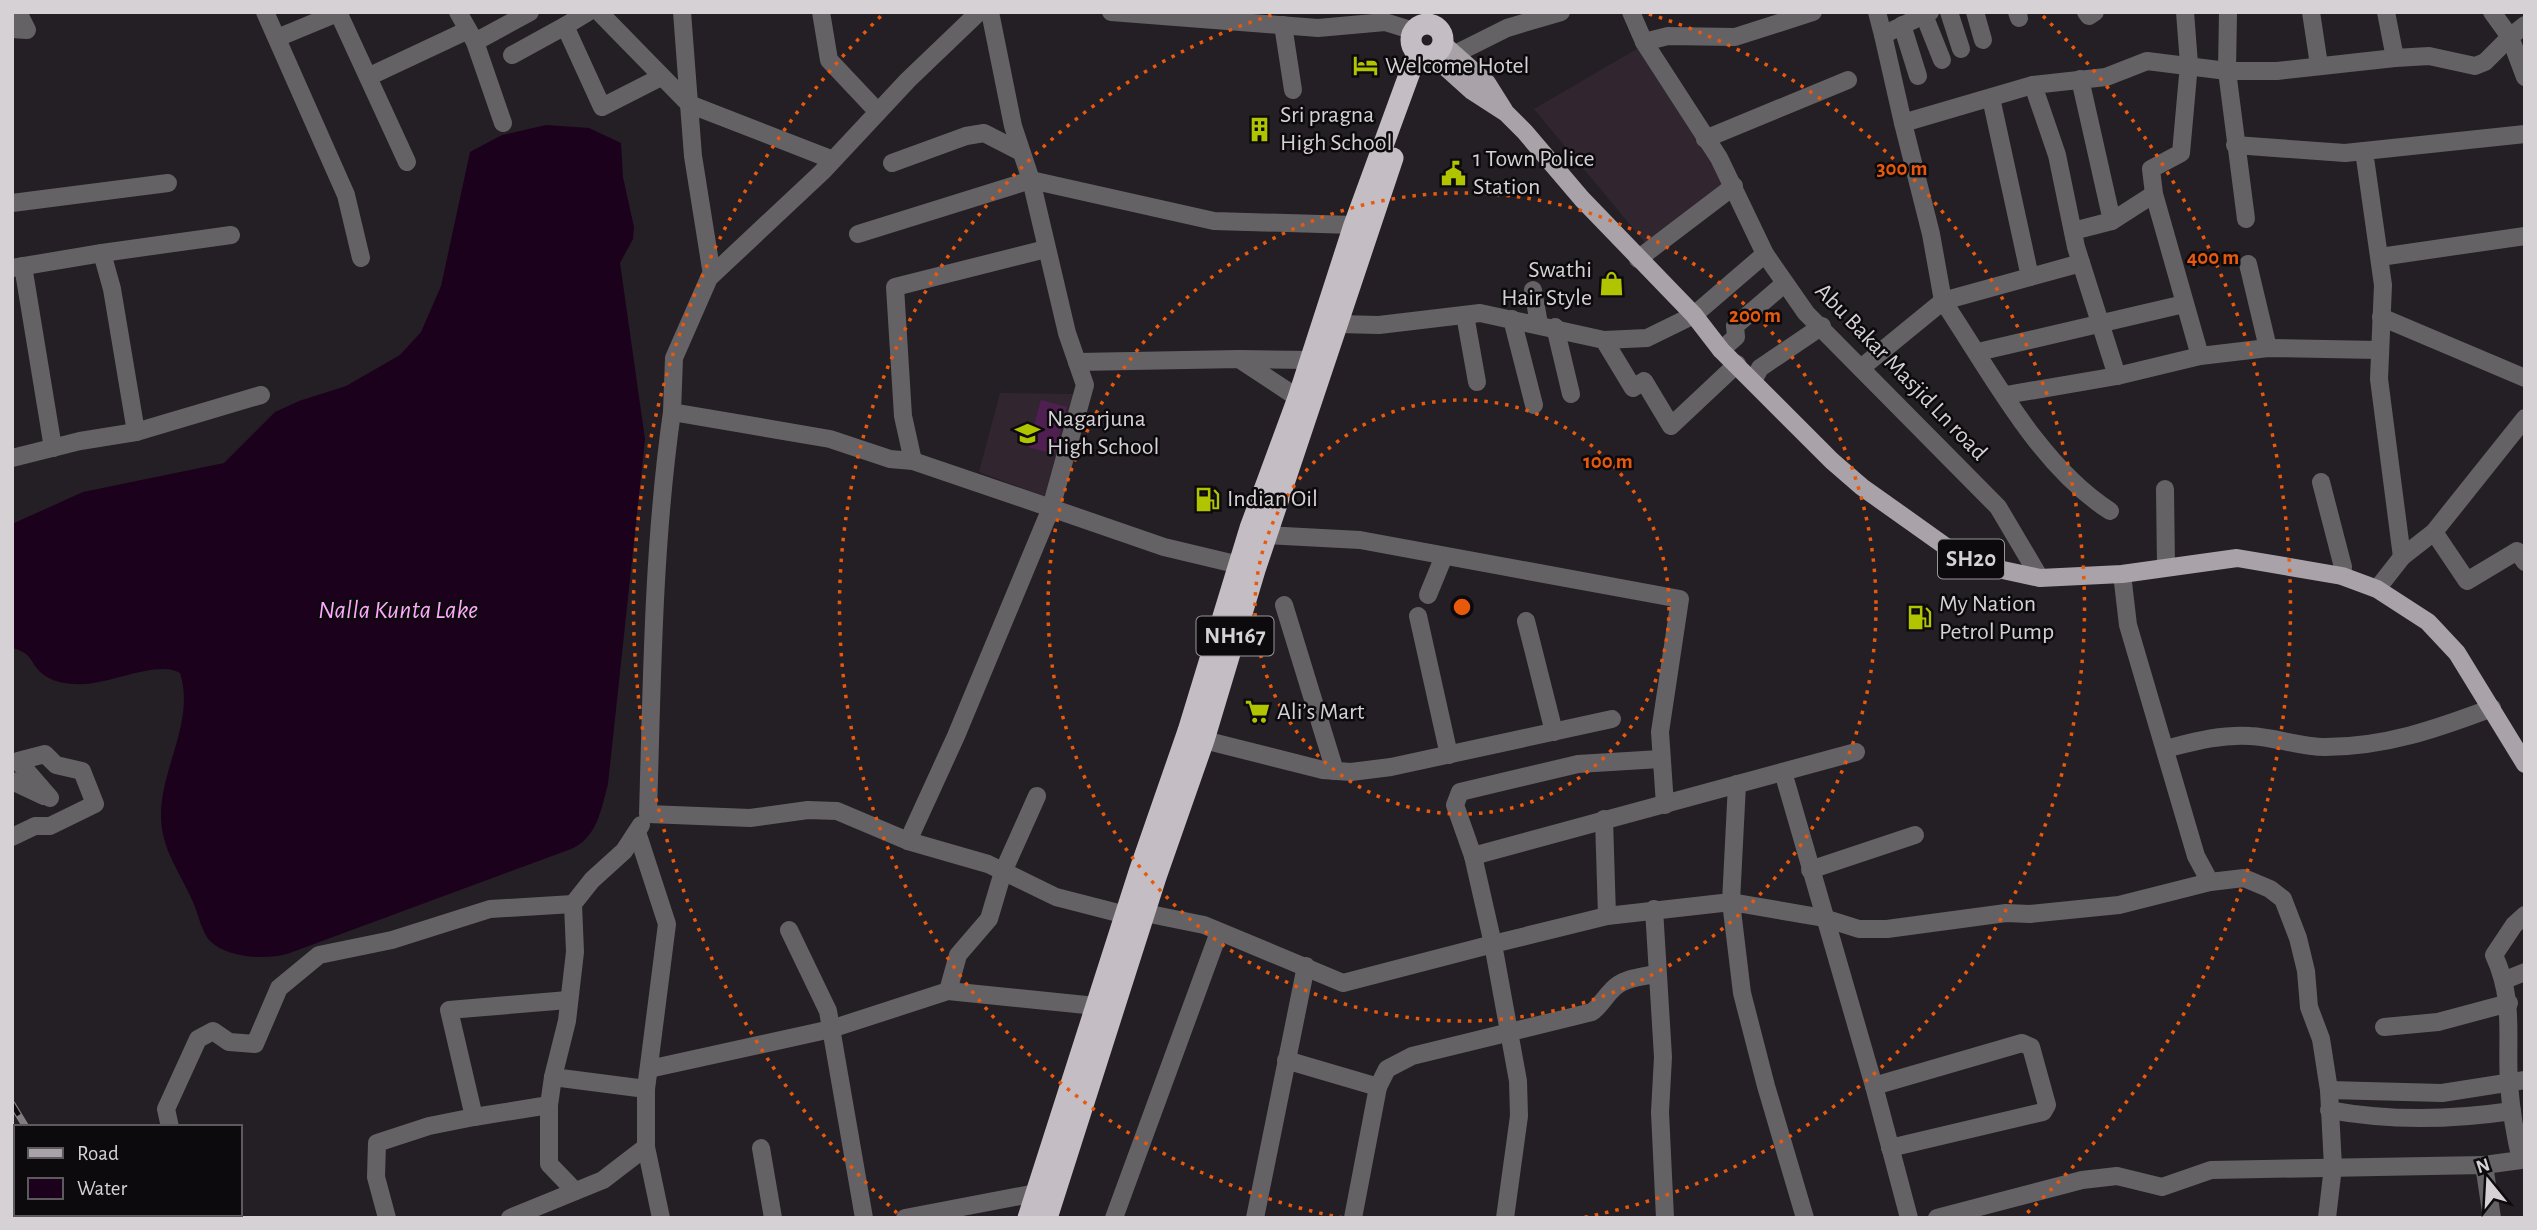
<svg xmlns="http://www.w3.org/2000/svg" width="2537" height="1230" font-family="'Alegreya Sans',sans-serif">
	<style>
		.built { fill: #312630 }
		.green { fill: #501f51 }
		.water { fill: #1c011d }
		.lines { fill: none; stroke-linecap: round; stroke-linejoin: round }
		.minor { stroke: #656265; stroke-width: 18 }
		.major { stroke: #a9a3a9; stroke-width: 18 }
		.highway { stroke: #c5bdc4; stroke-width: 21 }
		.rail-casing { stroke: #817d81; stroke-width: 7 }
		.rail { stroke: #0c0a0c; stroke-width: 4.5; stroke-dasharray: 13; stroke-linecap: butt }
		.ring { fill: none; stroke: #e8590c; stroke-width: 3.5; stroke-dasharray: 3.5 7 }
		.labels { text-anchor: middle; dominant-baseline: central; stroke-width: 5; stroke-linejoin: round; paint-order: stroke }
		.shield { fill: #0c0a0c; stroke: #999599; stroke-width: 2 }
		.shield-label { font-size: 23px; font-weight: bold; fill: #d5d1d5 }
		.poi-label { font-size: 24px; fill: #d5d1d5; stroke: #0c0a0c; text-anchor: start }
		.street-label { font-size: 24px; fill: #d5d1d5; stroke: #0c0a0c }
		.water-label { font-size: 26px; font-style: italic; fill: #fda8fc; stroke: #0c0a0c }
		.centre { fill: #e8590c; stroke: #0c0a0c; stroke-width: 3.5 }
		.ring-label { font-size: 21px; text-anchor: middle; font-weight: bold; fill: #e8590c; stroke: #0c0a0c; stroke-width: 5; stroke-linejoin: round; paint-order: stroke }
	</style>
	<rect width="100%" height="100%" fill="#241f24"/>
	<g class="built">
		<polygon points="1642,46 1728,184 1647,245 1534,109"/>
		<polygon points="1000,393 1076,394 1049,498 979,472"/>
	</g>
	<polygon class="green" points="1041,400 1067,407 1054,454 1028,447"/>
	<path class="water" d="M546,125L589,128L621,143L623,177L634,227L633,239L620,263L645,439L608,784C601,810 597,838 571,849L287,954C266,960 227,958 210,941C202,933 198,913 193,902C180,872 160,848 161,813C162,766 195,720 180,673C160,660 111,683 85,684C73,685 54,683 44,675C29,664 34,653 12,648V524L83,492L224,463L275,412L299,401L346,386L400,355L421,332L441,286L470,152L502,135Z"/>
	<g class="lines">
		<g class="minor">
			<polyline points="265,12 346,195 361,258"/>
			<polyline points="338,12 407,162"/>
			<polyline points="458,12 475,42 503,123"/>
			<polyline points="588,12 565,26 602,107 661,77"/>
			<polyline points="599,12 689,104"/>
			<polyline points="682,12 689,104"/>
			<polyline points="821,12 829,60 878,112"/>
			<polyline points="979,12 908,80 822,172 709,278 674,358 672,412 830,439 890,459 913,461 903,416 895,287 1046,249"/>
			<polyline points="990,12 1013,126 1031,180 1067,333 1085,385 1051,508 1164,547 1252,568"/>
			<polyline points="1111,12 1318,28 1385,22 1414,31"/>
			<polyline points="1631,12 1644,42 1719,158 1765,254 1806,313 1998,507 2040,578"/>
			<polyline points="1877,12 1883,35"/>
			<polyline points="1949,12 1961,49"/>
			<polyline points="1975,12 1983,40"/>
			<polyline points="2017,12 2019,18"/>
			<polyline points="2086,12 2089,16 2095,12"/>
			<polyline points="2185,12 2189,64 2181,153 2151,169 2154,194 2200,356 2268,348 2379,350"/>
			<polyline points="2228,12 2227,71 2246,219"/>
			<polyline points="2311,12 2319,65"/>
			<polyline points="2386,12 2395,58 2429,56 2475,66 2485,62 2510,37 2492,12"/>
			<polyline points="1924,15 1942,60"/>
			<polyline points="1283,25 1293,90"/>
			<polyline points="1902,25 1918,76"/>
			<polyline points="2525,25 2510,37 2525,77"/>
			<polyline points="12,29 27,30 18,12"/>
			<polyline points="277,38 340,12"/>
			<polyline points="475,42 530,12"/>
			<polyline points="1644,42 1668,36 1735,37 1813,12"/>
			<polyline points="1455,54 1507,28 1561,12"/>
			<polyline points="512,55 565,26"/>
			<polyline points="370,76 468,30"/>
			<polyline points="2080,79 2112,221 2154,194"/>
			<polyline points="2033,85 1903,123 1931,234 1943,301 2081,263"/>
			<polyline points="1991,98 2030,277"/>
			<polyline points="1903,123 1883,35 1930,12"/>
			<polyline points="1705,139 1848,80"/>
			<polyline points="2235,145 2345,153 2364,151"/>
			<polyline points="892,163 966,136 984,133 1021,152"/>
			<polyline points="12,203 168,183"/>
			<polyline points="2073,231 2112,221"/>
			<polyline points="858,234 1031,180 1214,221 1354,225"/>
			<polyline points="102,253 231,235"/>
			<polyline points="2380,257 2525,236"/>
			<polyline points="1638,259 1734,186"/>
			<polyline points="2248,264 2268,348"/>
			<polyline points="23,266 53,448"/>
			<polyline points="12,268 102,253 112,289 136,432"/>
			<polyline points="712,275 693,156 689,104 833,160"/>
			<polyline points="1533,290 1539,324"/>
			<polyline points="1465,315 1477,382"/>
			<polyline points="2381,317 2525,378"/>
			<polyline points="1512,319 1534,405"/>
			<polyline points="1337,324 1379,325 1480,313 1604,340 1647,338 1694,315 1765,254"/>
			<polyline points="1555,327 1571,394"/>
			<polyline points="1604,340 1633,388 1644,381 1671,426 1737,364"/>
			<polyline points="1721,350 1736,337 1735,326 1785,283"/>
			<polyline points="1978,352 2184,304"/>
			<polyline points="2200,356 2117,376 2076,247 2057,155 2033,85 2106,77 2147,61 2227,71 2277,71 2395,58"/>
			<polyline points="1239,359 1310,360"/>
			<polyline points="1077,362 1239,359 1298,398"/>
			<path d="M1861,368L1943,301C1990,371 2038,465 2110,511"/>
			<polyline points="1753,381 1760,368 1822,326"/>
			<polyline points="2006,395 2117,376"/>
			<path d="M672,412C653,545 652,680 648,814L750,818L808,810L837,811L908,841L988,864L1056,897L1126,915"/>
			<polyline points="12,458 80,441 136,432 261,395"/>
			<polyline points="2321,482 2343,567 2342,576"/>
			<polyline points="2165,489 2166,566"/>
			<polyline points="2434,532 2467,581 2517,551 2525,562"/>
			<polyline points="1267,535 1360,540 1680,599 1660,732 1665,805"/>
			<polyline points="2402,557 2379,379 2383,285 2364,151 2525,134"/>
			<polyline points="2122,574 2128,625 2196,856 2210,882 2244,878 2270,889 2283,899 2298,938 2306,971 2309,1007 2321,1039 2329,1090 2333,1167 2327,1218"/>
			<polyline points="2377,589 2402,557 2434,532 2525,418"/>
			<polyline points="1428,595 1444,556"/>
			<polyline points="1284,605 1335,771"/>
			<polyline points="1418,616 1449,755"/>
			<polyline points="1526,621 1554,732"/>
			<polyline points="1204,740 1323,770 1351,772 1391,767 1612,719"/>
			<path d="M2165,749C2193,742 2221,734 2250,736C2275,737 2300,747 2325,747C2385,747 2436,729 2492,708"/>
			<polyline points="1783,772 1874,1086 1909,1218"/>
			<polyline points="12,781 44,796"/>
			<polyline points="1604,819 1607,916"/>
			<polyline points="641,825 624,851 592,880 573,904 575,952 567,1021 553,1077 646,1089"/>
			<polyline points="637,832 667,924 646,1089 646,1147 661,1218"/>
			<polyline points="12,837 35,826 50,826 95,804 82,771 56,765 45,754 18,761 50,798"/>
			<polyline points="908,841 956,736 1051,508 913,461"/>
			<polyline points="1473,856 1455,805 1460,792 1578,764 1660,759"/>
			<polyline points="1810,870 1915,835"/>
			<polyline points="1654,909 1663,1057 1660,1112 1665,1218"/>
			<polyline points="1145,913 1204,925 1343,983 1493,944 1473,856 1856,752"/>
			<polyline points="789,930 828,1011 864,1218"/>
			<polyline points="2505,980 2525,972"/>
			<polyline points="948,991 958,955 989,919 1003,872 1037,796"/>
			<polyline points="2384,1027 2438,1022 2509,1003"/>
			<polyline points="1286,1060 1378,1087 1353,1218"/>
			<polyline points="649,1069 831,1029 948,991 1096,1006"/>
			<polyline points="1874,1086 2022,1043 2031,1047 2047,1105 2043,1112 1890,1148"/>
			<path d="M1378,1087L1387,1069L1412,1056L1592,1012C1601,1005 1604,998 1612,990C1623,978 1641,977 1656,974"/>
			<polyline points="2329,1090 2442,1093 2525,1080"/>
			<polyline points="549,1105 549,1164 575,1191"/>
			<path d="M2329,1110C2389,1121 2451,1120 2512,1111"/>
			<polyline points="474,1117 549,1105 553,1077"/>
			<polyline points="170,1127 166,1109 198,1039 213,1031 229,1042 255,1044 279,988 319,955 392,940 490,909 573,904"/>
			<polyline points="761,1148 773,1218"/>
			<path d="M2484,1165L2521,1160C2515,1135 2511,1110 2509,1084C2506,1036 2515,1001 2494,955L2514,925L2525,915"/>
			<polyline points="177,1218 177,1214"/>
			<polyline points="387,1218 376,1177 377,1143 429,1126 474,1117 449,1010 568,1000"/>
			<polyline points="510,1218 603,1180 646,1147"/>
			<polyline points="905,1218 1036,1193"/>
			<polyline points="1114,1218 1219,932"/>
			<polyline points="1255,1218 1306,966"/>
			<polyline points="1505,1218 1519,1116 1518,1081 1493,944 1607,916 1731,902 1737,784"/>
			<polyline points="1805,1218 1766,1086 1742,993 1731,902 1824,918 1859,929 1887,929 2006,913 2030,914 2119,905 2210,882"/>
			<polyline points="1937,1218 2082,1180 2117,1176 2162,1187 2211,1170 2484,1165 2492,1218"/>
		</g>
		<g class="major">
			<polyline points="1443,44 1487,83 1504,110"/>
			<polyline points="1432,55 1472,91 1506,113 1525,132 1582,199 1694,315 1721,350 1832,461 1862,487 1945,546 1989,567 2040,578 2122,574 2237,558 2342,576 2377,589 2428,622 2457,653 2525,764"/>
		</g>
		<g class="highway">
			<circle cx="1427" cy="40" r="16"/>
			<polyline points="1028,1218 1139,872 1188,731 1250,528 1298,398 1354,225 1417,53"/>
			<polyline points="1047,1218 1156,877 1204,740 1255,570 1393,158"/>
		</g>
		<defs>
			<g id="rail">
				<polyline points="12,1104 26,1127"/>
				<polyline points="81,1214 84,1218"/>
			</g>
		</defs>
		<use href="#rail" class="rail-casing"/>
		<use href="#rail" class="rail"/>
	</g>
	<g class="ring">
		<circle cx="1462" cy="607" r="207"/>
		<circle cx="1462" cy="607" r="414"/>
		<path d="M1343 1218A622 622 0 0 1 1275 14M1649 14A622 622 0 0 1 1581 1218"/>
		<path d="M897 1213A829 829 0 0 1 881 16M2043 16A829 829 0 0 1 2027 1213"/>
	</g>
	<defs>
		<symbol id="hotel-bare" viewBox="-9 -9 18 18"><path d="M-6-4.5h1.5V1H6V5H4.5V3h-9V5H-6ZM-4 0a1.8 1.8 0 1 1 3.6 0ZM.5 0V-2.5h3Q6-2.5 6 0Z" fill="#b0c500" stroke="#0c0a0c" stroke-width="2.5" paint-order="stroke"/></symbol>
		<symbol id="building-bare" viewBox="-9 -9 18 18"><path d="M-4-6H4V6H1V3H-1V6H-4ZM-2.5-4.3h1.7v1.8h-1.7ZM.8-4.3h1.7v1.8H.8ZM-2.5-1h1.7V.8h-1.7ZM.8-1h1.7V.8H.8Z" fill="#b0c500" stroke="#0c0a0c" stroke-width="2.5" paint-order="stroke"/></symbol>
		<symbol id="civic-bare" viewBox="-9 -9 18 18"><path d="M-.6-6.5H3V-4.5H.6V-3L4-1V1h2V6H-6V1h2V-1L-.6-3ZM-1.2 2.5V6h2.4V2.5Z" fill="#b0c500" stroke="#0c0a0c" stroke-width="2.5" paint-order="stroke"/></symbol>
		<symbol id="shop-bare" viewBox="-9 -9 18 18"><path d="M-5-2.5h2.3a2.7 3.5 0 0 1 5.4 0H5L5.5 6h-11ZM-1.5-2.5h3a1.5 2.3 0 0 0-3 0Z" fill="#b0c500" stroke="#0c0a0c" stroke-width="2.5" paint-order="stroke"/></symbol>
		<symbol id="school-bare" viewBox="-9 -9 18 18"><path d="M0-5L7-2L0 1L-7-2ZM-4 1L0 2.5L4 1V4Q0 6-4 4Z" fill="#b0c500" stroke="#0c0a0c" stroke-width="2.5" paint-order="stroke"/></symbol>
		<symbol id="fuel-bare" viewBox="-9 -9 18 18"><path d="M-5.5-6h7V0h2V4h1.3V-2.5L3-4.5l.8-.8L6-3V5H2.5V1h-1V6h-7ZM-4.2-4.7v3.2H.2V-4.7Z" fill="#b0c500" stroke="#0c0a0c" stroke-width="2.5" paint-order="stroke"/></symbol>
		<symbol id="supermarket-bare" viewBox="-9 -9 18 18"><path d="M-6-5.5h2.5l.6 2H6L4.5 2H-2.5L-4.4-4H-6ZM-1.5 3.2a1.3 1.3 0 1 0 .1 0ZM3 3.2a1.3 1.3 0 1 0 .1 0Z" fill="#b0c500" stroke="#0c0a0c" stroke-width="2.5" paint-order="stroke"/></symbol>
	</defs>
	<g fill-rule="evenodd">
		<use href="#hotel-bare" x="1348" y="48" width="35" height="35"/>
		<use href="#building-bare" x="1242" y="112" width="35" height="35"/>
		<use href="#civic-bare" x="1436" y="156" width="35" height="35"/>
		<use href="#shop-bare" x="1594" y="266" width="35" height="35"/>
		<use href="#school-bare" x="1010" y="416" width="35" height="35"/>
		<use href="#fuel-bare" x="1190" y="482" width="35" height="35"/>
		<use href="#fuel-bare" x="1902" y="600" width="35" height="35"/>
		<use href="#supermarket-bare" x="1240" y="694" width="35" height="35"/>
	</g>
	<g class="labels">
		<g class="shield">
			<rect x="1938" y="539.5" width="66" height="39" rx="5"/>
			<rect x="1196.5" y="616.5" width="77" height="39" rx="5"/>
		</g>
		<g class="shield-label">
			<text x="1971" y="559">SH20</text>
			<text x="1235" y="636">NH167</text>
		</g>
		<g class="poi-label">
			<text x="1385" y="66">Welcome Hotel</text>
			<text x="1280" y="115">Sri pragna<tspan x="1280" dy="28">High School</tspan></text>
			<text x="1473" y="159">1 Town Police<tspan x="1473" dy="28">Station</tspan></text>
			<text x="1592" y="270" text-anchor="end">Swathi<tspan x="1592" dy="28">Hair Style</tspan></text>
			<text x="1047" y="419">Nagarjuna<tspan x="1047" dy="28">High School</tspan></text>
			<text x="1227" y="499">Indian Oil</text>
			<text x="1939" y="604">My Nation<tspan x="1939" dy="28">Petrol Pump</tspan></text>
			<text x="1277" y="712">Ali’s Mart</text>
		</g>
		<g class="street-label">
			<text transform="translate(1901 372) rotate(46)">Abu Bakar Masjid Ln road</text>
		</g>
		<g class="water-label">
			<text x="398" y="610">Nalla Kunta Lake</text>
		</g>
	</g>
	<circle cx="1462" cy="607" r="10" class="centre"/>
	<g class="ring-label">
		<text x="1902" y="175">300 m</text>
		<text x="2213" y="264">400 m</text>
		<text x="1755" y="322">200 m</text>
		<text x="1608" y="468">100 m</text>
	</g>
	<rect width="2537" height="1230" fill="none" stroke="#d5d1d5" stroke-width="28"/>
	<rect x="14" y="1125" width="228" height="91" fill="#0c0a0c" stroke="#5c5a5c" stroke-width="2"/>
	<rect x="28" y="1148" width="35" height="10" fill="#a9a3a9" stroke="#5c5a5c" stroke-width="2"/>
	<text x="77" y="1160" font-size="21" fill="#d5d1d5">Road</text>
	<rect x="28" y="1178" width="35" height="21" fill="#1c011d" stroke="#5c5a5c" stroke-width="2"/>
	<text x="77" y="1195" font-size="21" fill="#d5d1d5">Water</text>
	<g transform="translate(2488 1181) rotate(342)" stroke="#0c0a0c" stroke-width="5" paint-order="stroke">
	<path d="M0-5L12 26L0 18L-12 26Z" fill="#d5d1d5"/>
	<text y="-10" font-size="19" font-weight="bold" text-anchor="middle" fill="#d5d1d5">N</text>
	</g>
</svg>
